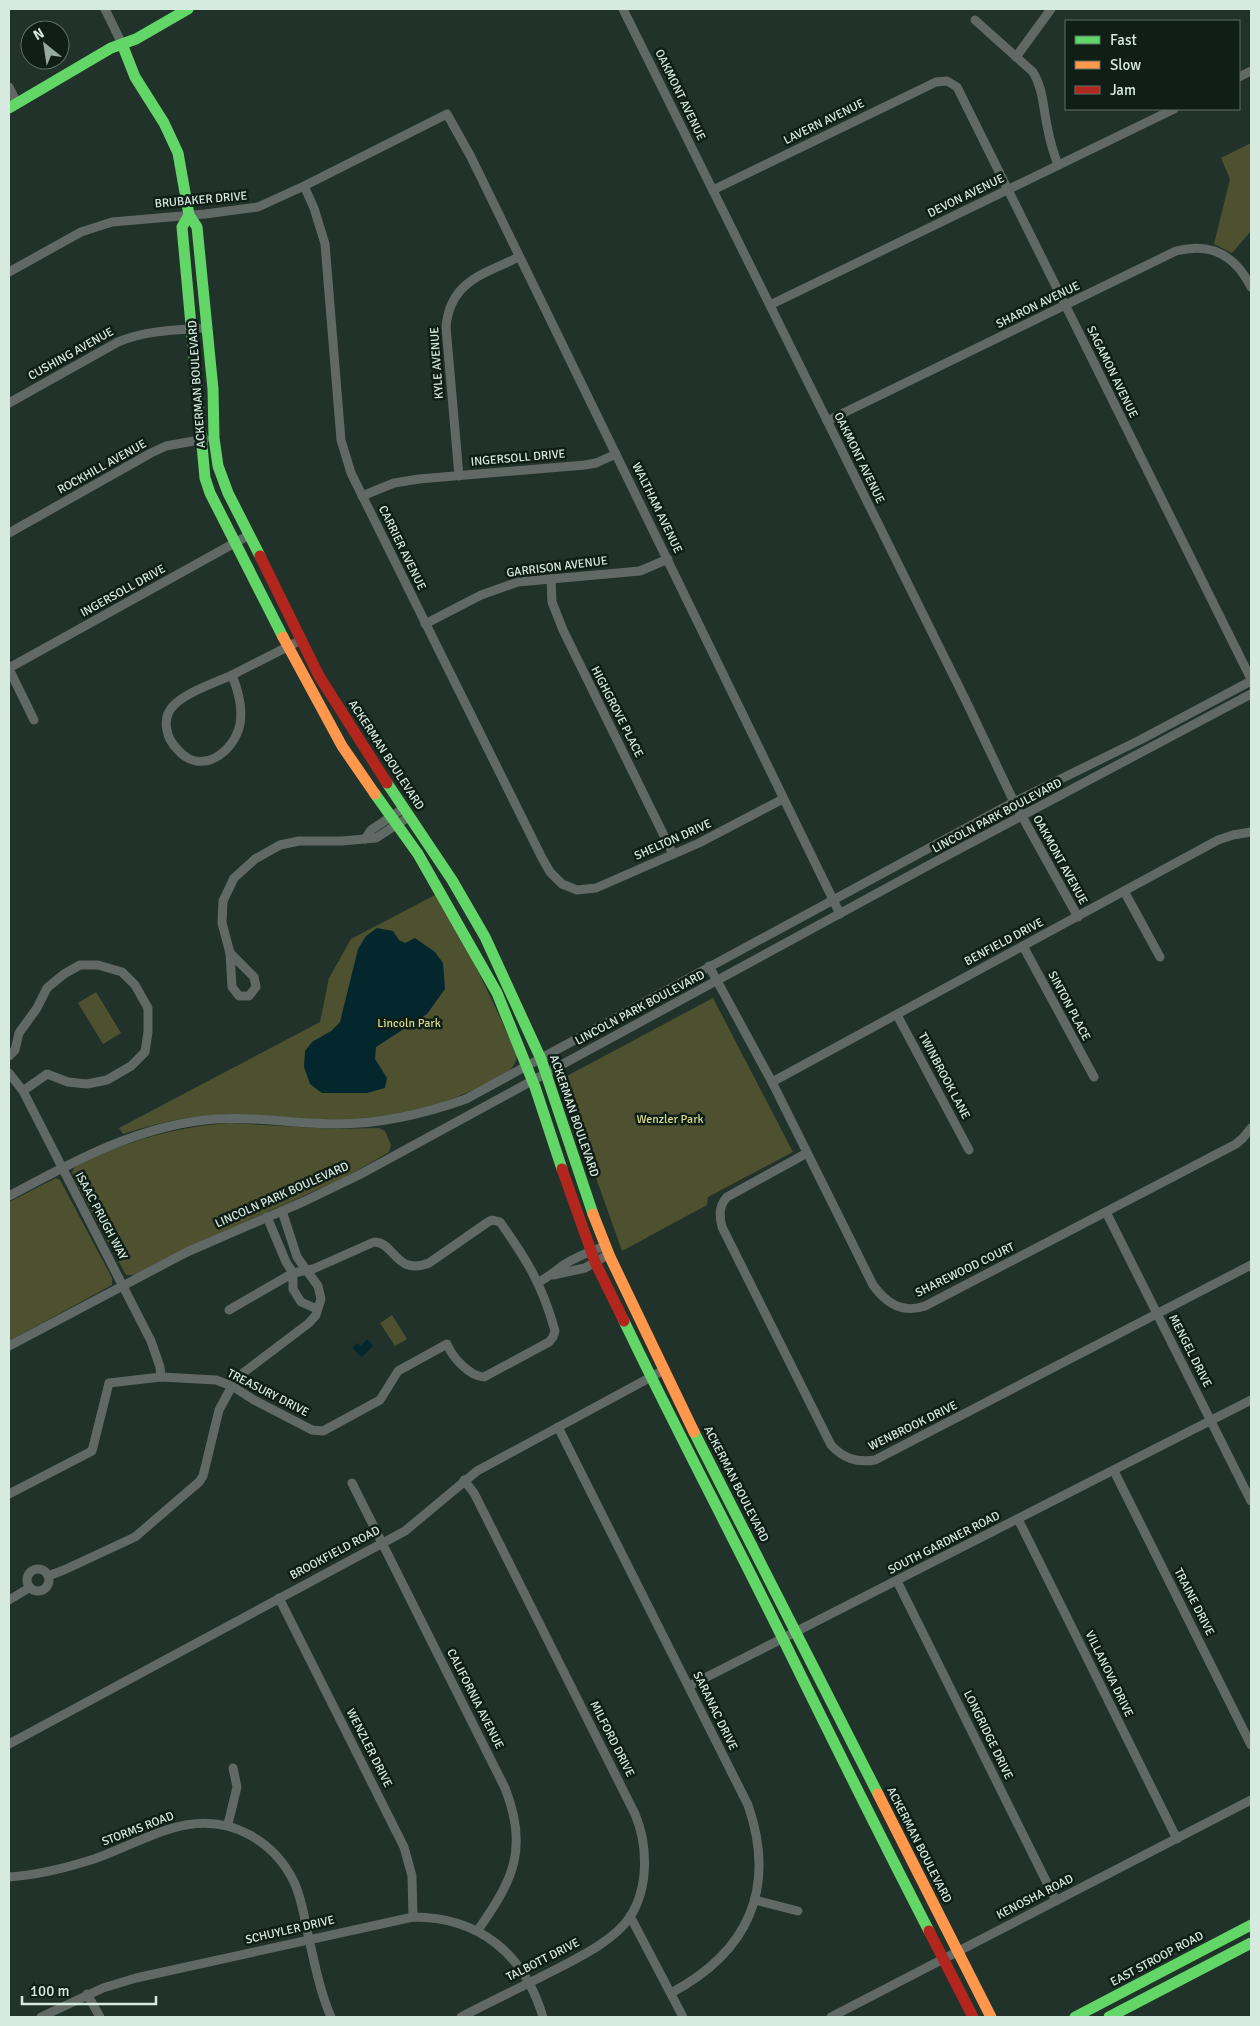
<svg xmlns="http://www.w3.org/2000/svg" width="1260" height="2026" font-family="Signika,sans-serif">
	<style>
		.green { fill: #4e512f }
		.water { fill: #04262d }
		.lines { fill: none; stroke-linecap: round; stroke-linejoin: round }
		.street { stroke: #606966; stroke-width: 9 }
		.fast { stroke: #63d668; stroke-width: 11 }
		.slow { stroke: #ff974d; stroke-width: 11 }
		.jam { stroke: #b3261e; stroke-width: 11 }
		.labels { text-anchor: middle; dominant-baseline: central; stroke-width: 5; stroke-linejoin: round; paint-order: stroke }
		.street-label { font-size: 12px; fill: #d7eadf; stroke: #0f1e16 }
		.park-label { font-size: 12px; fill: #d8d98c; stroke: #0f1e16 }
	</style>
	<rect width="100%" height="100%" fill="#203229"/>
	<g class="green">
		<polygon points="1251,143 1251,231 1232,253 1214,244 1230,179 1221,158"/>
		<path d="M437,894C467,948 493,999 517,1056C514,1074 496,1079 481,1086C434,1110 379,1122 326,1120C286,1118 245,1112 204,1116C176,1118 149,1126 123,1134L119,1128L320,1022L329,978L351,939Z"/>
		<polygon points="96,992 121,1033 103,1044 78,1003"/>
		<polygon points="713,998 793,1152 708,1197 707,1205 622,1251 563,1085 565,1077"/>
		<path d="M230,1123L334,1129L379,1128L385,1131L391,1145L389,1152L346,1177L191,1246L135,1275H126L75,1181L72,1172L75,1167C125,1141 175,1127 230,1123Z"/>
		<polygon points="56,1178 60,1180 112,1278 112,1285 9,1341 9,1202"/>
		<polygon points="392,1315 407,1339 395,1346 380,1323"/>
	</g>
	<g class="water">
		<polygon points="377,928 393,931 399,940 405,943 415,938 435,952 443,963 445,989 427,1014 376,1047 375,1059 387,1078 385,1088 367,1093 322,1093 310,1084 304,1067 305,1051 312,1042 331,1031 340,1022 358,949 366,936"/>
		<polygon points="367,1339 373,1346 362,1357 352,1348 357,1343 361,1346"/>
	</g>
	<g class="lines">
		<g class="street">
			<polyline points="105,9 122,44"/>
			<polyline points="623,9 966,701 1014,802 1078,917"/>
			<path d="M975,20L1033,72C1044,90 1043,110 1048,130C1050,142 1054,154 1058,165"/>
			<polyline points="1016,57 1051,9"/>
			<polyline points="1239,77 1251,71"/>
			<polyline points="9,87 17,103"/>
			<polyline points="304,186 314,208 325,244 341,440 351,473 542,858 550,872 562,884 577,890 596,888 699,843 783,799"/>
			<polyline points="713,190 936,82 947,81 957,87 1251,679"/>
			<polyline points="9,272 81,232 112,222 205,214 258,207 304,186 447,114 471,157 840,914"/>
			<polyline points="770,305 1174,109"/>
			<path d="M9,403L118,342C146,330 177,330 207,328"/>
			<path d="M827,421L1176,251C1211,242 1235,255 1251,287"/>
			<path d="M459,476L446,327C450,281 484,274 519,257"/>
			<polyline points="362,496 394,483 419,479 585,465 596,463 616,454"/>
			<polyline points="9,533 151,453 166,446 205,439"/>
			<polyline points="551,579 552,602 563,630 673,854"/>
			<polyline points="425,624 481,595 518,582 640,571 668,559"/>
			<polyline points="9,668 249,535"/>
			<polyline points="9,669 34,720"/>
			<path d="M232,675C238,690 243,708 240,724C234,753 201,776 178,750C173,745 168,737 167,730C165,721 167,712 174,705C187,692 215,683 232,675Z"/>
			<polyline points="232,675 301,640"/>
			<polyline points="365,839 371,830 404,808"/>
			<polyline points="1124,891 1160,957"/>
			<polyline points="1023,946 1094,1077"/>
			<polyline points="230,953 222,923 223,901 234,878 255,859 280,845 299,841 342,841 376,838 410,816"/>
			<polygon points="230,953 254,977 256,987 249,996 239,996 232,987"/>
			<path d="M709,966L772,1082L873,1285C886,1303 902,1314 925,1306L1236,1144L1243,1138L1251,1128"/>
			<polyline points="897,1015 969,1150"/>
			<polyline points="9,1056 15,1050 19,1033 37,1008 47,988 64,974 80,965 98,965 122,972 135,985 148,1008 148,1032 145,1052 131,1066 107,1080 87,1084 68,1082 47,1074 23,1091"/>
			<polyline points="9,1073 23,1091 151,1341 160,1367 161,1377"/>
			<polyline points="772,1082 1218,840 1233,835 1251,832"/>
			<path d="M807,1153L727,1197C719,1206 719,1215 722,1227L831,1445C843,1458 856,1463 875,1460L1251,1265"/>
			<path d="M9,1196C71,1163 133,1128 205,1120C248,1115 293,1124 337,1124C382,1124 424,1114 466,1099L1014,802L1140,740L1251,681"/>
			<polyline points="1106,1212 1251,1501"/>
			<polyline points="267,1217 286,1262 293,1273 293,1289 301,1302 317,1309"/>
			<polyline points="553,1275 585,1268 609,1254"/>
			<path d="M539,1282C550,1276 555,1271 565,1264C578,1256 591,1251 605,1246"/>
			<polyline points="9,1346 187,1252 305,1201 359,1175 931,864 1251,694"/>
			<path d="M558,1427L748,1805C777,1889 748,1952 671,1993"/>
			<polyline points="1114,1471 1251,1745"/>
			<path d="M352,1483L505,1788C529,1849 513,1880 478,1930"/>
			<path d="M9,1494L92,1451L109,1383L161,1377L216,1380L232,1386L254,1400L312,1430L323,1431L380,1400L398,1371L447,1344C452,1357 469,1376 484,1377L549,1342L553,1337L555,1331C542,1284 527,1260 500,1222L492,1220L488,1222L429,1263C395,1276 395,1242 374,1242L313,1269L293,1273L229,1310"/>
			<polyline points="1018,1519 1177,1839"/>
			<circle cx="38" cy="1580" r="11"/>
			<polyline points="48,1576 64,1570 135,1537 199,1482 203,1476 219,1410 232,1386 243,1373 309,1323 316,1315 321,1299 318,1286 297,1257 282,1211"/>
			<polyline points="897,1581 1056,1901"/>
			<polyline points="279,1598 404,1847 412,1876 413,1917"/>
			<polyline points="9,1600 29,1588"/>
			<polyline points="689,1686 1251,1400"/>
			<polyline points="9,1744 405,1531 477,1471 664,1370"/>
			<polyline points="228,1824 237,1787 233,1768"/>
			<path d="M9,1877C38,1875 66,1868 94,1859C146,1841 193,1805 248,1834C269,1845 284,1861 294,1882C301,1897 304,1914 307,1930C314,1960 319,1989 331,2017"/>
			<polyline points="755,1900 798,1911"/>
			<polyline points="630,1916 683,2017"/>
			<polyline points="87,1994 100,2017"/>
			<path d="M41,2017L103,1988L136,1978L413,1917C480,1917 524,1954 543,2017"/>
			<path d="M461,2017C486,2004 513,1991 539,1978C567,1963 612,1944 630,1917C649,1887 648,1845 635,1814L474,1493L464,1480"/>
			<polyline points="831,2017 1251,1800"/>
		</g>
		<g class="fast">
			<polyline points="122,44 135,77 164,123 178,153 189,215 197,227 213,389 214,438 218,466 228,493 260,556"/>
			<polyline points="9,108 111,48 136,39 188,9"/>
			<polyline points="189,215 182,227 205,478 210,493 283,637"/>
			<polyline points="387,783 452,880 485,937 541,1059 593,1214"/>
			<polyline points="375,794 418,854 497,993 535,1087 562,1169"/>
			<path d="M624,1321C675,1428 731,1533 783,1639C831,1737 879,1834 929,1931"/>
			<polyline points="694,1432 878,1794"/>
			<polyline points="1075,2017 1251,1925"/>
			<polyline points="1109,2017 1251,1943"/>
		</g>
		<g class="slow">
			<polyline points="283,637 342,746 375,794"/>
			<polyline points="593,1214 610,1257 694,1432"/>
			<polyline points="878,1794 991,2017"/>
		</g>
		<g class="jam">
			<polyline points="260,556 319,676 387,783"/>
			<polyline points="562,1169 595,1262 624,1321"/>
			<polyline points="929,1931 973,2017"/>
		</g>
	</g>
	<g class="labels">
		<g class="street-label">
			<text transform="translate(680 95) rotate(64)">OAKMONT AVENUE</text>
			<text transform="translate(824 122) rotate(-26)">LAVERN AVENUE</text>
			<text transform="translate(966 196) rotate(-26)">DEVON AVENUE</text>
			<text transform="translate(201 200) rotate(-5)">BRUBAKER DRIVE</text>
			<text transform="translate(1038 305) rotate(-26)">SHARON AVENUE</text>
			<text transform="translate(71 354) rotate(-29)">CUSHING AVENUE</text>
			<text transform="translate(437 363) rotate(-94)">KYLE AVENUE</text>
			<text transform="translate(1112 372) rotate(64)">SAGAMON AVENUE</text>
			<text transform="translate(197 384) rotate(-94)">ACKERMAN BOULEVARD</text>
			<text transform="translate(518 458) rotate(-5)">INGERSOLL DRIVE</text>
			<text transform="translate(859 458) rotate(64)">OAKMONT AVENUE</text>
			<text transform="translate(102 467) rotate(-29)">ROCKHILL AVENUE</text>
			<text transform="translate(657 508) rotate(64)">WALTHAM AVENUE</text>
			<text transform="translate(402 548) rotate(64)">CARRIER AVENUE</text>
			<text transform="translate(557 567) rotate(-7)">GARRISON AVENUE</text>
			<text transform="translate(123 591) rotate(-29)">INGERSOLL DRIVE</text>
			<text transform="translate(617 712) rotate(63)">HIGHGROVE PLACE</text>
			<text transform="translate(386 755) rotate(57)">ACKERMAN BOULEVARD</text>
			<text transform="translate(997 816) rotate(-28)">LINCOLN PARK BOULEVARD</text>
			<text transform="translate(673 840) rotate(-24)">SHELTON DRIVE</text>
			<text transform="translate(1060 860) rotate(61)">OAKMONT AVENUE</text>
			<text transform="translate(1004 942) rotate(-28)">BENFIELD DRIVE</text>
			<text transform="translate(1069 1006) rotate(62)">SINTON PLACE</text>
			<text transform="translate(640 1008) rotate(-28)">LINCOLN PARK BOULEVARD</text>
			<text transform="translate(944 1076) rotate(62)">TWINBROOK LANE</text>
			<text transform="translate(574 1116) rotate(71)">ACKERMAN BOULEVARD</text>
			<text transform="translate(282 1195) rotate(-24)">LINCOLN PARK BOULEVARD</text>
			<text transform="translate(101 1216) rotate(62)">ISAAC PRUGH WAY</text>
			<text transform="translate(965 1270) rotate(-26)">SHAREWOOD COURT</text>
			<text transform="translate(1190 1351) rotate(63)">MENGEL DRIVE</text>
			<text transform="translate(268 1393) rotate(27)">TREASURY DRIVE</text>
			<text transform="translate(913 1426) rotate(-26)">WENBROOK DRIVE</text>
			<text transform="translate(736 1484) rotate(63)">ACKERMAN BOULEVARD</text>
			<text transform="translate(944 1543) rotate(-27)">SOUTH GARDNER ROAD</text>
			<text transform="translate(335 1553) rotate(-28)">BROOKFIELD ROAD</text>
			<text transform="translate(1194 1602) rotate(63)">TRAINE DRIVE</text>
			<text transform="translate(1109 1674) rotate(64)">VILLANOVA DRIVE</text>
			<text transform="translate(475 1699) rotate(63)">CALIFORNIA AVENUE</text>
			<text transform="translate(715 1711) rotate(64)">SARANAC DRIVE</text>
			<text transform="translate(988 1735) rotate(64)">LONGRIDGE DRIVE</text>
			<text transform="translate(612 1739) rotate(63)">MILFORD DRIVE</text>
			<text transform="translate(369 1748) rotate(63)">WENZLER DRIVE</text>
			<text transform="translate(138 1829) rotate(-21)">STORMS ROAD</text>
			<text transform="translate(919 1845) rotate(63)">ACKERMAN BOULEVARD</text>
			<text transform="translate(1035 1897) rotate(-27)">KENOSHA ROAD</text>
			<text transform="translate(290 1930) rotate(-13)">SCHUYLER DRIVE</text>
			<text transform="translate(1157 1959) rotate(-28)">EAST STROOP ROAD</text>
			<text transform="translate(543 1960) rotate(-27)">TALBOTT DRIVE</text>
		</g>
		<g class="park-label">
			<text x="409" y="1023">Lincoln Park</text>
			<text x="670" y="1119">Wenzler Park</text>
		</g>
	</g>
	<rect width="1260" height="2026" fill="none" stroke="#d7eadf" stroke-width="20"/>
	<rect x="1065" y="20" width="175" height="90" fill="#0f1e16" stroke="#5f7066"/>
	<rect x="1075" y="36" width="25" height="8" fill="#63d668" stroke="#5f7066"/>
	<text x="1110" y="45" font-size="15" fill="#d7eadf">Fast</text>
	<rect x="1075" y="61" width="25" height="8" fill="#ff974d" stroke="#5f7066"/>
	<text x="1110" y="70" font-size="15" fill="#d7eadf">Slow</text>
	<rect x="1075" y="86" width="25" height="8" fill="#b3261e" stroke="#5f7066"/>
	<text x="1110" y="95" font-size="15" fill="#d7eadf">Jam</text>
	<g transform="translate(45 45) rotate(330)"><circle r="24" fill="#0f1e16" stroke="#5f7066"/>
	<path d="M0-4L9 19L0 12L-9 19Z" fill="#97aa9f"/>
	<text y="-8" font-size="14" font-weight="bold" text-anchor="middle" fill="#d7eadf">N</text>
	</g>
	<path d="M22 1996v8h134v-8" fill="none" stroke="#d7eadf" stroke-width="2.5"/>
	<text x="30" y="1996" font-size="15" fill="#d7eadf" stroke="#0f1e16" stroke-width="4" paint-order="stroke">100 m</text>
</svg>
